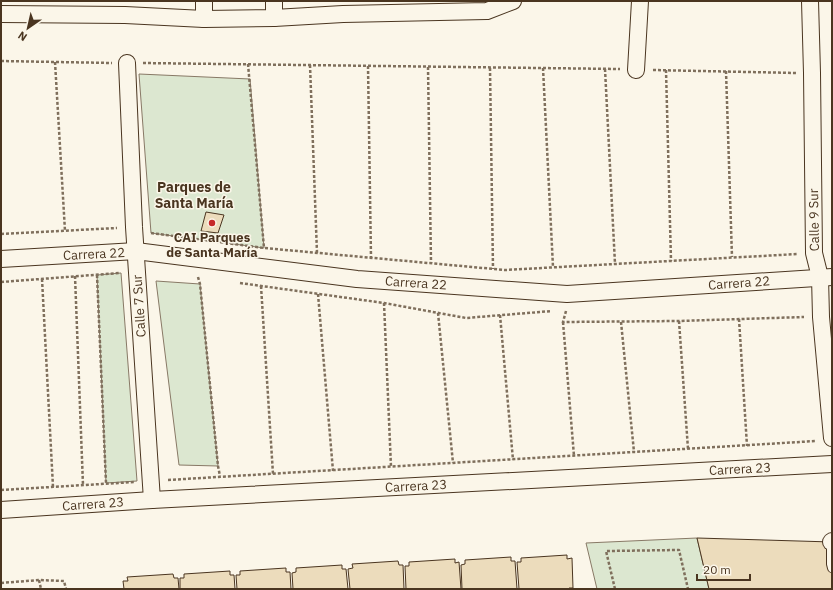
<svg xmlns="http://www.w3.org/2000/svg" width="833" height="590" font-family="'IBM Plex Sans',sans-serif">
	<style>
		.green { fill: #dce7d0; stroke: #887966 }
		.building { fill: #ecdcbc; stroke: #4a3520 }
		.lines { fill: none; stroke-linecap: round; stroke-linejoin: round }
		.lane-casing { stroke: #4a3520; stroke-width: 10 }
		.street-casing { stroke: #4a3520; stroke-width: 18 }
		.path { stroke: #7f6f5c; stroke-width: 2.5; stroke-dasharray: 3 2; stroke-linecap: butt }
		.lane { stroke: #fbf6e9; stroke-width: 8 }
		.street { stroke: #fbf6e9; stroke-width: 16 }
		.poi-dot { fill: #c62828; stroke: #fbf6e9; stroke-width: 1.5 }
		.labels { text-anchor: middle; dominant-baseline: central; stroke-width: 3; stroke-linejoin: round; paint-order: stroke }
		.street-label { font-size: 13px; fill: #4a3520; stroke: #fbf6e9 }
		.poi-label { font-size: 13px; font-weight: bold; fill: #4a3520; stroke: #fbf6e9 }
		.neighbourhood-label { font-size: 14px; font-weight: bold; fill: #4a3520; stroke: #fbf6e9 }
	</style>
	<rect width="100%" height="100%" fill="#fbf6e9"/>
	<g class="green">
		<polygon points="139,74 250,79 264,248 151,233"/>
		<polygon points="121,273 137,481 106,483 97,275"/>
		<polygon points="156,281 200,284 218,466 179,465"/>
		<polygon points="697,538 709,589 597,589 586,543"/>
	</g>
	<g class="building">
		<polygon points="206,212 224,215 218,233 201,231"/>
		<polygon points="697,538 832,542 832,589 709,589"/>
		<polygon points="567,555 567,559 572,558 573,588 569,588 569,589 519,589 517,562 521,562 521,558"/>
		<polygon points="511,557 511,561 515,561 517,589 462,589 461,565 465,564 465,560"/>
		<polygon points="455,559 455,563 459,562 461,589 406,589 405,566 409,566 409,562"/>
		<polygon points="398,561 399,565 403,565 404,589 350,589 348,569 353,568 352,564"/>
		<polygon points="342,565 342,569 346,569 348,589 293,589 292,573 296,572 296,568"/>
		<polygon points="286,568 286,572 290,572 291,589 237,589 236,575 240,575 240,571"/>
		<polygon points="230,571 230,575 234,575 235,589 180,589 180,578 184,578 184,574"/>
		<polygon points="173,574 174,578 178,578 179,589 124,589 123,581 128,581 127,577"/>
	</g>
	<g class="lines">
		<defs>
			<polyline id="lane" points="831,542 831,564 832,568"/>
			<g id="street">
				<polyline points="810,1 812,73 814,253 820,277 821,317 832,438"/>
				<polyline points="1,14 125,15 204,19 274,18 343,14 487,11 513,1"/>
				<polyline points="274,18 274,1"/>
				<polyline points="204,19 204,1"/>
				<polyline points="127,63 134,227 152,500"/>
				<polyline points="636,70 640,1"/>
				<polyline points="1,259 136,251 357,279 567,294 832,277"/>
				<polyline points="1,510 152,500 832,464"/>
				<polyline points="831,542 832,541"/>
			</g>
		</defs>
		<use href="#lane" class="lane-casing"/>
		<use href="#street" class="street-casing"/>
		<g class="path">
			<polyline points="1,61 112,63"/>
			<polyline points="55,62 65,231"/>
			<polyline points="143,63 620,69"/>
			<polyline points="248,64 264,248"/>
			<polyline points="310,65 317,253"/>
			<polyline points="368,66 371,258"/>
			<polyline points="428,67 431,263"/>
			<polyline points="490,68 493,269"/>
			<polyline points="543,68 553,267"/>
			<polyline points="605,69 615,264"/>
			<polyline points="653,70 796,73"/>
			<polyline points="666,70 671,261"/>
			<polyline points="726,71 732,257"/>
			<polyline points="151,233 264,248 505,270 798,254"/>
			<polyline points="1,234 117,228"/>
			<polyline points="97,275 106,483"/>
			<polyline points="75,276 83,485"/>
			<polyline points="198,277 200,284 218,466 220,476"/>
			<polyline points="42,279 53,487"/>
			<polyline points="1,282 120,273"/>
			<polyline points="240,283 384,303 466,318 552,311"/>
			<polyline points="261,286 273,474"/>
			<polyline points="318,294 333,471"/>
			<polyline points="384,303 391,467"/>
			<polyline points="566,311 563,322 679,321 804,317"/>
			<polyline points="438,313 453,463"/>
			<polyline points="500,315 513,460"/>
			<polyline points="739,319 747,446"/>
			<polyline points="679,321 688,449"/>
			<polyline points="563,322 574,456"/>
			<polyline points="621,322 634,452"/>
			<polyline points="168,480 816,441"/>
			<polyline points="1,490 135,482"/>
			<polyline points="39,580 41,589"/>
			<polyline points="1,583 39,580 64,581 66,589"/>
			<polyline points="615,589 606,551 679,550 688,589"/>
		</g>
		<use href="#lane" class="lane"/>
		<use href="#street" class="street"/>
	</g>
	<circle class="poi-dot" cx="212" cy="223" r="4"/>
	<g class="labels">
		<g class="street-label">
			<text transform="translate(814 220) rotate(-91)">Calle 9 Sur</text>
			<text transform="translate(94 254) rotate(-3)">Carrera 22</text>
			<text transform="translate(416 283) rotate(4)">Carrera 22</text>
			<text transform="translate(739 283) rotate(-4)">Carrera 22</text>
			<text transform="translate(139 306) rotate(-94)">Calle 7 Sur</text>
			<text transform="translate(740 469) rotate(-3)">Carrera 23</text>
			<text transform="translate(416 486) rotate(-3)">Carrera 23</text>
			<text transform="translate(93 504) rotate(-4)">Carrera 23</text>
		</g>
		<g class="poi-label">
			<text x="212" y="237">CAI Parques<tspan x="212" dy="15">de Santa María</tspan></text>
		</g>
		<g class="neighbourhood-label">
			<text x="194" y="187">Parques de<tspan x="194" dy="16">Santa María</tspan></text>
		</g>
	</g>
	<rect width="833" height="590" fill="none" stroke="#4a3520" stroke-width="4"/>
	<g transform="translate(28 28) rotate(214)" stroke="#fbf6e9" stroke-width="3" paint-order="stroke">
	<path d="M0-3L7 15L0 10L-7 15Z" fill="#4a3520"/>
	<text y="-6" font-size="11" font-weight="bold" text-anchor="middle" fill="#4a3520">N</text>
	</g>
	<path d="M697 574v6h53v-6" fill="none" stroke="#4a3520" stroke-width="2"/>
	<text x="703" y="574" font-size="12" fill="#4a3520" stroke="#fbf6e9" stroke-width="3" paint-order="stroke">20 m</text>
</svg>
